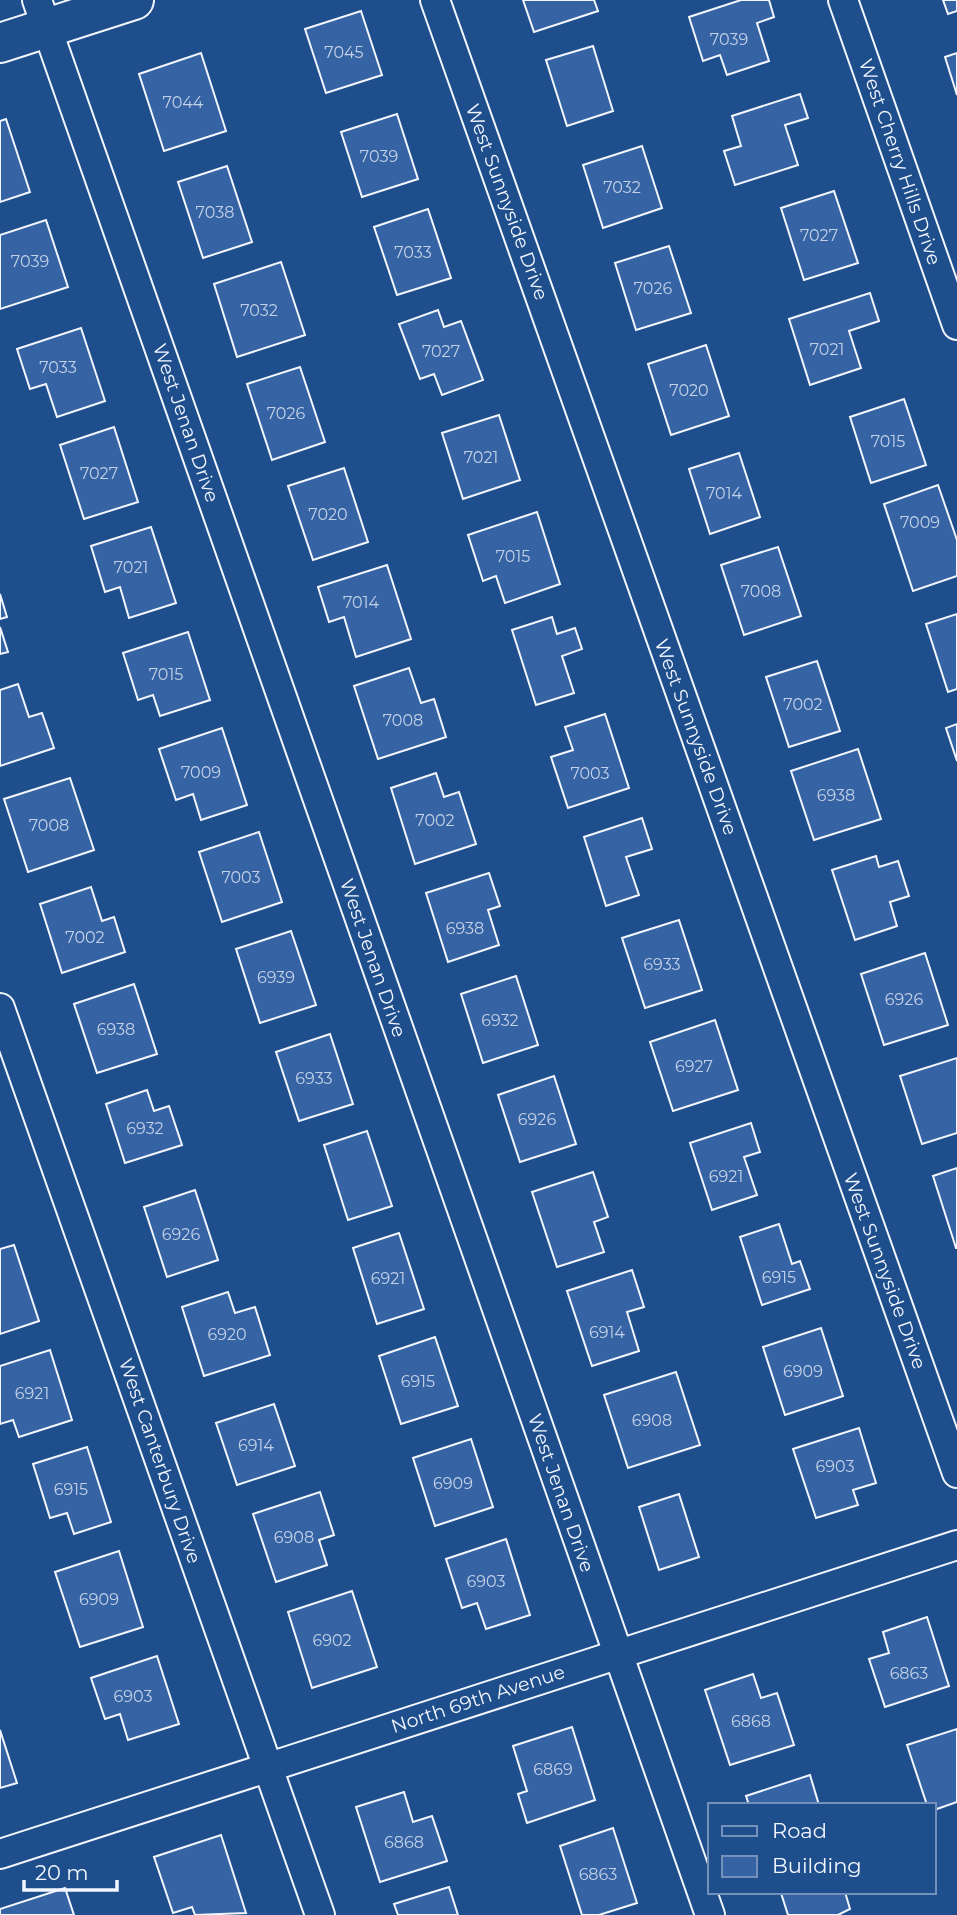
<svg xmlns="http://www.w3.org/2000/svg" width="957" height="1915" font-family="Montserrat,sans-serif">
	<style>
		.building { fill: #3563a3; stroke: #f2f6ff; stroke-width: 2 }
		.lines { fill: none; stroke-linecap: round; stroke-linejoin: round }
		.street-casing { stroke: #f2f6ff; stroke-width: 32 }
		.secondary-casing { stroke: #f2f6ff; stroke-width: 42 }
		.street { stroke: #1f4e8c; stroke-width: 28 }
		.secondary { stroke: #1f4e8c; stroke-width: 38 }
		.labels { text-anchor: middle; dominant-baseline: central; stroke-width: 5; stroke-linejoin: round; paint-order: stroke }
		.number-label { font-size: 16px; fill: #c3d1e8 }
		.street-label { font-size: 19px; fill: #f2f6ff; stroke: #1f4e8c }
	</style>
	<rect width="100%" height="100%" fill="#1f4e8c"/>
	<g class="building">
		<polygon points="523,0 594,0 598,11 534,32"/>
		<polygon points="741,0 769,0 774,17 757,23 769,61 727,75 720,55 703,61 689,17"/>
		<polygon points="943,0 957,0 957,11 948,14"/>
		<polygon points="361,11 382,75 326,93 305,29"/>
		<polygon points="593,46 613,111 567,126 546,60"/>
		<polygon points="201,53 226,131 164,151 139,74"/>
		<polygon points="957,53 957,95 945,57"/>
		<polygon points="800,94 808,118 785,125 798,165 735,185 724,151 741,146 732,116"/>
		<polygon points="397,114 418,179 362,197 341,132"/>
		<polygon points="6,119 30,192 0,202 0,121"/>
		<polygon points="642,146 662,208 603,228 583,165"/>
		<polygon points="227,166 252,242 203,258 178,182"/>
		<polygon points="834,191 858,263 804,280 781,208"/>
		<polygon points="428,209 451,278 397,295 374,227"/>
		<polygon points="46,220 68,287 0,309 0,235"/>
		<polygon points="669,246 691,313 636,330 615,263"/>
		<polygon points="281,262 305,335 237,357 214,284"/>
		<polygon points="870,293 879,321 849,331 861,368 810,385 789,319"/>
		<polygon points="438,310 444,327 461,321 483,380 442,395 434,374 420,379 399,324"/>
		<polygon points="81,328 105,401 57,417 46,384 30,389 17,349"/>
		<polygon points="706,345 729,416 671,435 648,364"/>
		<polygon points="300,367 325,442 272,460 247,384"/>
		<polygon points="904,399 926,465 871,483 850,417"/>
		<polygon points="499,415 520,480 463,499 442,433"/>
		<polygon points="114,427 138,502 84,519 60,445"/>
		<polygon points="739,453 760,517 710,534 689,469"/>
		<polygon points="344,468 368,542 313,560 288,486"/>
		<polygon points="938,485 957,540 957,576 913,591 884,504"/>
		<polygon points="537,512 560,584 505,603 496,576 483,581 468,535"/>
		<polygon points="151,527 176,603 129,618 120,587 105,592 91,546"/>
		<polygon points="778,547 801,616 744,635 721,565"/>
		<polygon points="387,565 411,639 356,657 344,617 329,622 318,587"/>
		<polygon points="0,594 7,617 0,619"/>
		<polygon points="957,614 957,689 948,692 926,624"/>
		<polygon points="552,617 557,634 575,628 582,649 562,656 574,693 536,705 512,630"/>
		<polygon points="0,627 8,652 0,654"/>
		<polygon points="188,632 210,700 160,716 153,695 138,700 123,653"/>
		<polygon points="817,661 840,731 789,747 766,677"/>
		<polygon points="409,668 421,703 434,699 446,737 378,759 354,686"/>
		<polygon points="18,684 29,717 42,713 54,748 0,766 0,690"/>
		<polygon points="605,714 629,788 568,808 551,757 573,750 565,727"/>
		<polygon points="957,724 957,761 946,728"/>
		<polygon points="222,728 247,805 201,820 193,794 176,800 159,749"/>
		<polygon points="858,749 881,819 814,840 791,771"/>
		<polygon points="436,773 444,797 459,792 476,844 415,864 391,788"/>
		<polygon points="70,778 94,850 28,872 4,799"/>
		<polygon points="642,818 652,849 626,857 639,895 606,906 584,837"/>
		<polygon points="259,832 282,902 222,922 199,852"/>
		<polygon points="876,856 879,867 898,861 909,896 890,902 897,926 855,940 832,870"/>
		<polygon points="489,873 500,906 488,910 499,945 448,962 426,893"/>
		<polygon points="91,887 102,921 114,917 125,952 62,973 40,904"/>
		<polygon points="679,920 702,990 645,1008 622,938"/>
		<polygon points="291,931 316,1005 260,1023 236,949"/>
		<polygon points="925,953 948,1025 884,1045 861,974"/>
		<polygon points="516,976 538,1045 483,1063 461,994"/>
		<polygon points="134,984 157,1054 97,1073 74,1004"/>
		<polygon points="715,1020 738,1090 673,1111 650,1042"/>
		<polygon points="330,1034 353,1104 299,1121 276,1052"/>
		<polygon points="957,1058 957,1133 922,1144 900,1076"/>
		<polygon points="554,1076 576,1144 520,1162 498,1095"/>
		<polygon points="147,1090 154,1111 169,1106 182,1145 125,1163 106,1104"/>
		<polygon points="751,1123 760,1152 744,1157 757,1195 712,1210 690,1143"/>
		<polygon points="367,1131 392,1206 348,1220 324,1145"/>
		<polygon points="957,1168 957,1248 956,1248 933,1176"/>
		<polygon points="593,1172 608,1217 594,1222 604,1252 557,1267 532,1192"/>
		<polygon points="195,1190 218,1260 167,1277 144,1207"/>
		<polygon points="779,1224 792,1264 800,1261 810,1289 762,1305 740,1237"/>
		<polygon points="399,1233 424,1309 377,1324 353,1248"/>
		<polygon points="14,1245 39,1321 0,1334 0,1249"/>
		<polygon points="632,1270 644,1307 627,1312 639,1351 592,1366 567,1291"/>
		<polygon points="228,1292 235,1313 255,1307 270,1355 204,1376 182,1307"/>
		<polygon points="821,1328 843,1396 785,1415 763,1347"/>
		<polygon points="435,1337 458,1406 401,1424 379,1356"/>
		<polygon points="50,1350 72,1420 19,1437 13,1420 0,1424 0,1366"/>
		<polygon points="676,1372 700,1445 628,1468 604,1395"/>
		<polygon points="274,1404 295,1466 237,1485 216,1423"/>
		<polygon points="859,1428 876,1483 853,1490 858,1505 816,1518 793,1449"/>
		<polygon points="471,1439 493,1507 435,1526 413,1458"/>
		<polygon points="87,1447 111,1522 74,1534 67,1513 50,1518 33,1464"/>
		<polygon points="320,1492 334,1535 319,1540 327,1565 276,1582 253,1514"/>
		<polygon points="679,1494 699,1557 659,1570 639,1507"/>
		<polygon points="506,1539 530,1615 486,1629 477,1603 462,1608 446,1559"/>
		<polygon points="119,1551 143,1627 80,1647 55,1572"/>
		<polygon points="352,1591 377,1667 312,1688 288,1612"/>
		<polygon points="927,1617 949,1686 885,1707 869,1659 889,1653 883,1632"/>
		<polygon points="157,1656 179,1724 128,1740 120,1714 105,1719 91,1678"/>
		<polygon points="753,1674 761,1698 777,1693 794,1745 730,1765 705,1690"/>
		<polygon points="572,1727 595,1800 527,1823 518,1794 527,1791 513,1746"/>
		<polygon points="957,1729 957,1802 934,1810 934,1805 927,1805 907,1745"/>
		<polygon points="0,1730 17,1783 0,1788"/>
		<polygon points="810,1775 819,1805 749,1805 746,1796"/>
		<polygon points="404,1792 413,1822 432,1816 447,1861 380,1882 356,1807"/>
		<polygon points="613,1828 637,1903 599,1915 582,1915 560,1846"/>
		<polygon points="221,1835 246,1913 195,1915 192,1907 173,1913 154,1857"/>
		<polygon points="449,1887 458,1915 398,1915 394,1904"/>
		<polygon points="65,1888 74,1915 0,1915 0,1909"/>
		<polygon points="845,1892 850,1909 838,1915 788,1915 781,1893"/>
	</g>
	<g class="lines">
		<defs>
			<g id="street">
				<polyline points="37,0 710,1915"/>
				<polyline points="435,0 957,1473"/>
				<polyline points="843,0 957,325"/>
				<polyline points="0,1008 320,1915"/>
				<polyline points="0,1854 957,1545"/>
			</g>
			<polyline id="secondary" points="0,43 134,0"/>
		</defs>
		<use href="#street" class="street-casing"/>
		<use href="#secondary" class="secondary-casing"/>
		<use href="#street" class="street"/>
		<use href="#secondary" class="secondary"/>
	</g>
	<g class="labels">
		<g class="number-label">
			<text x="729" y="39">7039</text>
			<text x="344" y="52">7045</text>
			<text x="183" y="102">7044</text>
			<text x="379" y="156">7039</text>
			<text x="622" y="187">7032</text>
			<text x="215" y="212">7038</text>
			<text x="819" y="235">7027</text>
			<text x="413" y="252">7033</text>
			<text x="30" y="261">7039</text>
			<text x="653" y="288">7026</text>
			<text x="259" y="310">7032</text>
			<text x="827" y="349">7021</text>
			<text x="441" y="351">7027</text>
			<text x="58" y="367">7033</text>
			<text x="689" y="390">7020</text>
			<text x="286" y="413">7026</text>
			<text x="888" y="441">7015</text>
			<text x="481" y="457">7021</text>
			<text x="99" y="473">7027</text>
			<text x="724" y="493">7014</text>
			<text x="328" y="514">7020</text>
			<text x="920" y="522">7009</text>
			<text x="513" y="556">7015</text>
			<text x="131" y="567">7021</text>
			<text x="761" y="591">7008</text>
			<text x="361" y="602">7014</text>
			<text x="166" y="674">7015</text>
			<text x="803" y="704">7002</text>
			<text x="403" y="720">7008</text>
			<text x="201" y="772">7009</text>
			<text x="590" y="773">7003</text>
			<text x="836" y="795">6938</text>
			<text x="435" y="820">7002</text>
			<text x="49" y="825">7008</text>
			<text x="241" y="877">7003</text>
			<text x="465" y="928">6938</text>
			<text x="85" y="937">7002</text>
			<text x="662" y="964">6933</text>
			<text x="276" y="977">6939</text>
			<text x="904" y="999">6926</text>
			<text x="500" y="1020">6932</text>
			<text x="116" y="1029">6938</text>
			<text x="694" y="1066">6927</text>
			<text x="314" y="1078">6933</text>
			<text x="537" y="1119">6926</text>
			<text x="145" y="1128">6932</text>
			<text x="726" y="1176">6921</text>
			<text x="181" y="1234">6926</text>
			<text x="779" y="1277">6915</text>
			<text x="388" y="1278">6921</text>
			<text x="607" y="1332">6914</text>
			<text x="227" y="1334">6920</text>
			<text x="803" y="1371">6909</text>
			<text x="418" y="1381">6915</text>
			<text x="32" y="1393">6921</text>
			<text x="652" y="1420">6908</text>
			<text x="256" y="1445">6914</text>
			<text x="835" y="1466">6903</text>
			<text x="453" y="1483">6909</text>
			<text x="71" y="1489">6915</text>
			<text x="294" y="1537">6908</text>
			<text x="486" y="1581">6903</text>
			<text x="99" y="1599">6909</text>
			<text x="332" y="1640">6902</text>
			<text x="909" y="1673">6863</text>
			<text x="133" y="1696">6903</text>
			<text x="751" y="1721">6868</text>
			<text x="553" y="1769">6869</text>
			<text x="404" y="1842">6868</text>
			<text x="598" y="1874">6863</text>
		</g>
		<g class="street-label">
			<text transform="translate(900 162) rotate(71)">West Cherry Hills Drive</text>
			<text transform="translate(507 202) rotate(70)">West Sunnyside Drive</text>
			<text transform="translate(186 423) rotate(71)">West Jenan Drive</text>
			<text transform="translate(696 737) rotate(70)">West Sunnyside Drive</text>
			<text transform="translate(373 958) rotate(71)">West Jenan Drive</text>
			<text transform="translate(885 1271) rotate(70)">West Sunnyside Drive</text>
			<text transform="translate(160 1461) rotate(71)">West Canterbury Drive</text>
			<text transform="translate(561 1493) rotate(71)">West Jenan Drive</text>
			<text transform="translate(478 1699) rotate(-18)">North 69th Avenue</text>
		</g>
	</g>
	<rect x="708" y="1803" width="228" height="91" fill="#1f4e8c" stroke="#7391ba" stroke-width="2"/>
	<rect x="722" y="1826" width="35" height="10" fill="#1f4e8c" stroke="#7391ba" stroke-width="2"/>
	<text x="772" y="1838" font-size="21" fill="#f2f6ff">Road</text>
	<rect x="722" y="1856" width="35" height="21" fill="#3563a3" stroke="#7391ba" stroke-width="2"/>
	<text x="772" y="1873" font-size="21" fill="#f2f6ff">Building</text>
	<path d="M24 1880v10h93v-10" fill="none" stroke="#f2f6ff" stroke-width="3.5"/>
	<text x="35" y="1880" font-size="21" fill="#f2f6ff" stroke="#1f4e8c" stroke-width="5" paint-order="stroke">20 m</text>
</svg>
